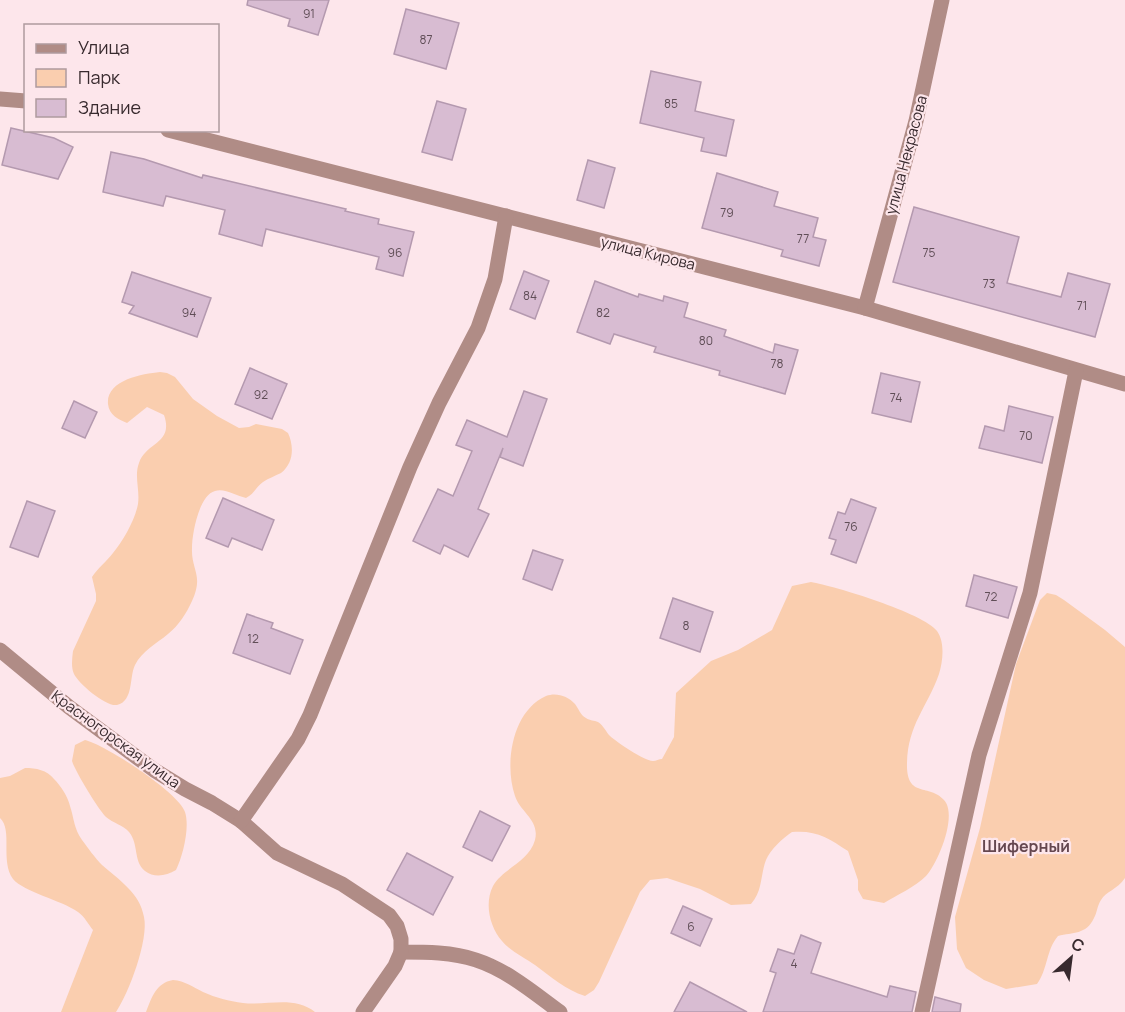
<svg xmlns="http://www.w3.org/2000/svg" width="1125" height="1012" font-family="Manrope,sans-serif">
	<style>
		.green { fill: #faceaf }
		.building { fill: #d8bcd2; stroke: #b499af; stroke-width: 1.5 }
		.lines { fill: none; stroke-linecap: round; stroke-linejoin: round }
		.minor { stroke: #b08c86; stroke-width: 15 }
		.labels { text-anchor: middle; dominant-baseline: central; stroke-width: 4.5; stroke-linejoin: round; paint-order: stroke }
		.number-label { font-size: 12px; fill: #604e57 }
		.street-label { font-size: 15px; fill: #382a2e; stroke: #fde6eb }
		.neighbourhood-label { font-size: 16px; font-weight: bold; fill: #65474f; stroke: #fde6eb }
	</style>
	<rect width="100%" height="100%" fill="#fde6eb"/>
	<g class="green">
		<path d="M160,372L167,373L175,377L193,399L217,416L239,428L249,427L256,424L282,429L288,433C294,446 294,463 281,473C275,476 269,478 263,482C256,487 254,494 246,498C236,496 225,488 215,491C199,495 192,534 192,548C191,570 204,575 192,601C186,614 179,625 168,634C156,644 142,651 135,665C129,677 134,701 117,705C106,707 79,684 74,674C71,667 72,659 73,651L96,601V594L92,577C98,568 106,562 113,553C123,541 135,520 138,504C140,490 134,476 139,463C146,442 174,444 164,415L147,407L127,423C118,419 109,415 108,404C106,380 142,374 160,372Z"/>
		<path d="M811,582C834,586 924,613 937,631C945,642 943,661 939,674C927,708 908,724 907,763C906,799 929,783 944,800C958,815 938,863 926,876C915,887 897,895 884,903L863,899L858,890V880L848,851C828,838 817,830 792,832C783,838 770,850 766,860C760,876 763,890 751,904L731,905L700,889L667,878L650,880L640,892L599,982L594,990L585,996C566,990 551,977 535,965C525,958 510,951 502,941C490,927 484,904 493,886C503,868 529,862 535,840C540,820 520,812 515,796C504,764 512,711 546,696C556,692 568,696 575,704C579,709 580,715 586,718C590,721 594,720 598,722C604,726 606,732 610,736C618,743 643,760 653,761C656,761 659,759 662,759L674,737L676,693L711,661L738,650L772,630L792,586Z"/>
		<path d="M1047,593L1056,595L1064,600L1105,630L1125,647V878C1117,890 1106,891 1101,900C1097,906 1097,913 1094,918C1086,935 1073,932 1058,936C1046,950 1048,969 1037,984L1006,989L984,980L966,968L957,949L955,917L980,828L1016,664L1040,600Z"/>
		<path d="M85,740C106,745 179,793 185,812C190,827 183,856 176,870C166,876 154,878 145,871C133,861 139,844 129,832C123,825 113,823 106,817C98,809 75,771 72,761L75,745Z"/>
		<path d="M25,768C36,768 47,770 54,779C61,786 68,797 70,806C74,818 74,829 82,840C88,848 95,858 102,865C119,880 140,893 144,917C149,939 129,993 116,1012H61L93,930C88,924 85,917 78,912C61,900 24,892 13,879C0,861 13,830 0,818V778L10,776Z"/>
		<path d="M173,980C185,981 193,987 203,992C216,998 229,1001 243,1003C267,1006 294,995 315,1012H146C152,997 156,983 173,980Z"/>
	</g>
	<g class="building">
		<polygon points="248,0 329,0 318,35 288,26 290,19 247,5"/>
		<polygon points="406,9 459,23 446,69 394,54"/>
		<polygon points="651,71 701,82 695,111 734,120 726,156 701,151 704,138 640,123"/>
		<polygon points="437,101 466,109 452,160 422,152"/>
		<polygon points="11,128 54,138 73,147 58,179 2,165"/>
		<polygon points="111,152 144,159 202,178 203,175 346,209 345,211 379,219 378,224 414,232 403,276 376,269 379,257 266,229 262,246 219,234 225,210 166,196 163,206 103,192"/>
		<polygon points="588,160 615,168 604,208 577,200"/>
		<polygon points="717,173 778,192 774,206 818,218 813,237 826,240 819,266 781,256 783,250 702,228"/>
		<polygon points="914,207 1019,237 1007,283 1061,297 1068,273 1110,284 1095,337 893,282"/>
		<polygon points="524,271 549,281 535,319 510,309"/>
		<polygon points="132,272 211,298 197,337 129,313 134,306 122,302"/>
		<polygon points="595,281 638,297 639,294 663,301 664,296 688,303 684,317 726,330 724,336 773,353 775,344 798,350 785,394 719,375 720,371 654,352 656,347 614,334 610,344 577,332"/>
		<polygon points="250,368 287,384 272,419 235,404"/>
		<polygon points="881,373 920,382 911,422 872,413"/>
		<polygon points="524,391 547,399 523,466 500,457 503,448 478,509 489,514 468,557 444,545 440,554 413,541 438,489 453,496 472,451 456,445 467,420 507,437"/>
		<polygon points="74,401 97,412 85,438 62,428"/>
		<polygon points="1009,406 1053,417 1042,463 979,448 985,426 1004,431"/>
		<polygon points="223,498 274,520 262,550 232,538 228,547 206,538"/>
		<polygon points="851,499 876,508 856,563 831,554 836,540 829,538 838,512 845,514"/>
		<polygon points="27,501 55,511 38,557 10,547"/>
		<polygon points="533,550 563,560 552,590 523,579"/>
		<polygon points="974,575 1017,587 1008,618 966,606"/>
		<polygon points="673,598 713,612 700,652 660,638"/>
		<polygon points="247,614 273,623 271,628 303,640 290,674 233,653"/>
		<polygon points="480,811 510,826 492,861 463,847"/>
		<polygon points="407,853 453,877 433,915 387,890"/>
		<polygon points="683,906 712,919 700,946 671,933"/>
		<polygon points="801,935 821,943 811,973 887,997 890,986 916,992 912,1012 763,1012 776,973 770,971 778,949 794,954"/>
		<polygon points="690,982 747,1012 674,1012"/>
		<polygon points="935,997 961,1004 960,1012 932,1012"/>
	</g>
	<g class="lines">
		<g class="minor">
			<polyline points="0,99 26,101"/>
			<polyline points="168,130 865,308 1125,384"/>
			<polyline points="865,308 916,121 942,0"/>
			<path d="M0,650L69,707L154,770L185,789L212,803L241,821L277,853L342,884L389,915L397,926L401,939V952C426,952 452,952 476,960C507,970 534,993 560,1012"/>
			<polyline points="241,821 298,739 310,715 410,467 439,403 478,328 495,279 506,216"/>
			<polyline points="363,1012 395,966 401,952"/>
			<polyline points="922,1012 979,755 1030,593 1076,371"/>
		</g>
	</g>
	<g class="labels">
		<g class="number-label">
			<text x="309" y="13">91</text>
			<text x="426" y="39">87</text>
			<text x="671" y="103">85</text>
			<text x="727" y="212">79</text>
			<text x="803" y="238">77</text>
			<text x="395" y="252">96</text>
			<text x="929" y="252">75</text>
			<text x="989" y="283">73</text>
			<text x="530" y="295">84</text>
			<text x="1082" y="305">71</text>
			<text x="189" y="312">94</text>
			<text x="603" y="312">82</text>
			<text x="706" y="340">80</text>
			<text x="777" y="363">78</text>
			<text x="261" y="394">92</text>
			<text x="896" y="397">74</text>
			<text x="1026" y="435">70</text>
			<text x="851" y="526">76</text>
			<text x="991" y="596">72</text>
			<text x="686" y="625">8</text>
			<text x="253" y="638">12</text>
			<text x="691" y="926">6</text>
			<text x="794" y="963">4</text>
		</g>
		<g class="street-label">
			<text transform="translate(906 155) rotate(-75)">улица Некрасова</text>
			<text transform="translate(648 253) rotate(14)">улица Кирова</text>
			<text transform="translate(116 739) rotate(36)">Красногорская улица</text>
		</g>
		<g class="neighbourhood-label">
			<text x="1026" y="846">Шиферный</text>
		</g>
	</g>
	<rect x="24" y="24" width="195" height="108" fill="#fde6eb" stroke="#ae9b9f" stroke-width="1.5"/>
	<rect x="36" y="44" width="30" height="9" fill="#b08c86" stroke="#ae9b9f" stroke-width="1.5"/>
	<text x="78" y="54" font-size="18" fill="#382a2e">Улица</text>
	<rect x="36" y="69" width="30" height="18" fill="#faceaf" stroke="#ae9b9f" stroke-width="1.5"/>
	<text x="78" y="84" font-size="18" fill="#382a2e">Парк</text>
	<rect x="36" y="99" width="30" height="18" fill="#d8bcd2" stroke="#ae9b9f" stroke-width="1.5"/>
	<text x="78" y="114" font-size="18" fill="#382a2e">Здание</text>
	<g transform="translate(1071 958) rotate(28)" stroke="#fde6eb" stroke-width="4.5" paint-order="stroke">
	<path d="M0-4.5L10 22L0 15L-10 22Z" fill="#382a2e"/>
	<text y="-9" font-size="16" font-weight="bold" text-anchor="middle" fill="#382a2e">С</text>
	</g>
</svg>
